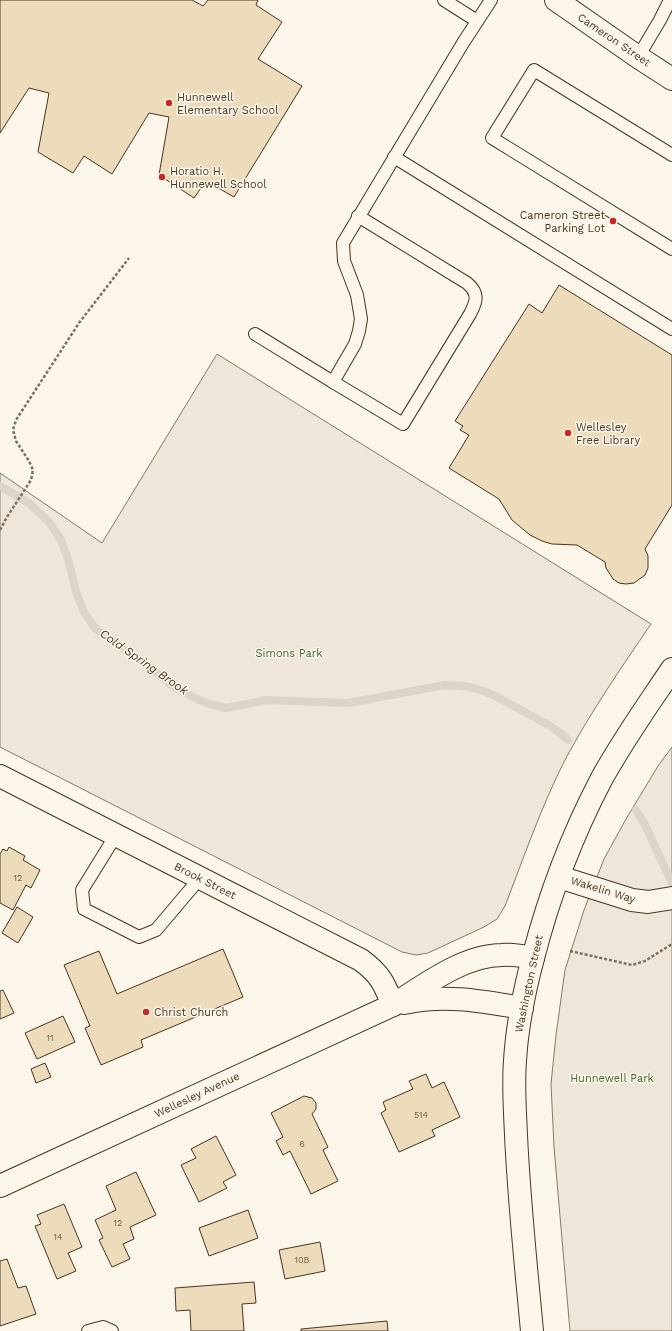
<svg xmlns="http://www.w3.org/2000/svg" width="672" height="1331" font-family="'Work Sans',sans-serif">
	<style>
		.green { fill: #ede6d9; stroke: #887966 }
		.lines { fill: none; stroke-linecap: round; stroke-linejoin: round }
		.stream { stroke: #dcd4c6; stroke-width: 8 }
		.building { fill: #ecdcbc; stroke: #4a3520 }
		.service-casing { stroke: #4a3520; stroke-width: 14 }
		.minor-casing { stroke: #4a3520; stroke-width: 24 }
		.tertiary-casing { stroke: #4a3520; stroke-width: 24 }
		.primary-casing { stroke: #4a3520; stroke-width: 24 }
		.path { stroke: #7f6f5c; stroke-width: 2.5; stroke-dasharray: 3 2; stroke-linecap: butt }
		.service { stroke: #fbf6e9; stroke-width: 12 }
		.minor { stroke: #fbf6e9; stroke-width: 22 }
		.tertiary { stroke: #fbf6e9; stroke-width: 22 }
		.primary { stroke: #fbf6e9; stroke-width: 22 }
		.poi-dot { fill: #c62828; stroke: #fbf6e9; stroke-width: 1.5 }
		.labels { text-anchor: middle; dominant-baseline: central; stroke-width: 3; stroke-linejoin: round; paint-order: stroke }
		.number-label { font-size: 9px; fill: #725f47 }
		.street-label { font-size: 11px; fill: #4a3520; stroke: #fbf6e9 }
		.poi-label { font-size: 11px; fill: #4a3520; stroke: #fbf6e9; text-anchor: start }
		.park-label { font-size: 11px; fill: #436837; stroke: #fbf6e9 }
		.water-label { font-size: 12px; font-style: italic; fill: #4a3520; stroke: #fbf6e9 }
	</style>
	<rect width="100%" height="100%" fill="#fbf6e9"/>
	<g class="green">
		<path d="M217,354L651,624C621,668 590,713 565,760C541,807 524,857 505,906L497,919L484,927L428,953L416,955L402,952L0,747V473L102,543Z"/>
		<polygon points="672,747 672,1331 570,1331 554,1147 551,1084 556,1035 565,970 584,910 604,859 626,819 658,766"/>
	</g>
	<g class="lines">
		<g class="stream">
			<path d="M0,486L29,503L49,522L61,540L69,562L76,592L84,612L95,628L152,669L175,688L206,703L226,708L267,700L348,703L445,685C453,686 461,685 470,687C488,691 504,701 521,710C537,719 554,726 568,740"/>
			<polyline points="636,810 644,823 672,883"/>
		</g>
	</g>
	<g class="building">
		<polygon points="0,0 192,0 203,6 208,0 258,0 256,5 282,22 258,59 302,86 234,197 206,181 194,198 159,175 169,117 149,113 112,174 84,156 73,173 38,152 49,93 29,88 0,133"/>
		<polygon points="559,285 672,355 672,505 645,549 648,556 648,568 645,575 634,583 626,584 619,583 613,579 606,568 605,562 577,545 552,544 542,541 530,535 512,520 499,499 449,468 469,435 460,430 463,426 455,421 529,304 542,313"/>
		<polygon points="9,847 25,856 23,860 40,870 31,888 26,885 13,910 0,903 0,854 3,849 7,851"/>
		<polygon points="17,907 33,917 18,943 2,933"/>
		<polygon points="223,949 243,997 141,1040 143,1047 101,1065 85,1028 90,1026 64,965 99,951 117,994"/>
		<polygon points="3,990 14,1013 0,1019 0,991"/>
		<polygon points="63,1016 75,1042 37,1059 25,1033"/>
		<polygon points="45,1063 51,1077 36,1083 31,1069"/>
		<polygon points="426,1074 432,1088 444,1082 460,1117 432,1130 435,1136 399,1152 381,1113 386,1110 383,1102 413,1089 409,1081"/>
		<polygon points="304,1096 312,1098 316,1103 316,1109 312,1114 328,1147 323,1150 338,1181 311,1194 290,1151 283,1155 276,1141 283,1137 271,1113"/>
		<polygon points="216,1136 236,1175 223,1182 227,1188 199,1202 181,1165 196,1158 191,1149"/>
		<polygon points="136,1172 156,1215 130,1227 134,1239 123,1244 130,1259 112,1267 99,1240 103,1238 95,1220 116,1210 106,1186"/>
		<polygon points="64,1204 82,1247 68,1253 76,1271 57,1279 35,1226 41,1224 37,1215"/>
		<polygon points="248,1210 258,1238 209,1256 199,1228"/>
		<polygon points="320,1242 325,1271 285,1279 279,1250"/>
		<polygon points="7,1259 18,1288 26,1286 36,1314 0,1326 0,1261"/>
		<polygon points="254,1282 256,1303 242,1304 244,1331 191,1331 190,1310 176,1311 175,1288"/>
		<polygon points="387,1321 388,1331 301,1331 301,1329"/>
	</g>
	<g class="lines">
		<defs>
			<g id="service">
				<polyline points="444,0 477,21"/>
				<polyline points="638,57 660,20 670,0"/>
				<polyline points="672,155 534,70 492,138 672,249"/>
				<polyline points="394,157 672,329"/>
				<path d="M358,216L467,283C479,293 477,301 470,314L403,424L333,382L355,344L359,331L361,319L357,295L344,261L343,243L463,43L491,0"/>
				<polyline points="255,334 333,382"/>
				<polyline points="116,835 82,890 84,909 139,937 156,930 200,878"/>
				<polyline points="88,1331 103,1327 112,1331"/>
			</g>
			<g id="minor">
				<polyline points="556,0 638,57 672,79"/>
				<polyline points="559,877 632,900 648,902 672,898"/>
			</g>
			<path id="tertiary" d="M0,776L361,960C380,974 384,983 393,1005"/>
			<g id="primary">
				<path d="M404,1003C445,994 481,1001 522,1008"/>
				<path d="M0,1186L393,1005C425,985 464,955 502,955C513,954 523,956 533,958"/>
				<path d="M532,1331C526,1266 519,1201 516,1135C515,1111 513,1086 515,1061C517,1026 524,992 533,958C549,896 572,835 602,778C623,740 648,705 672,669"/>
			</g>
		</defs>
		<use href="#service" class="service-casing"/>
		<use href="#minor" class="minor-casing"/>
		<use href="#tertiary" class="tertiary-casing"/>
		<use href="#primary" class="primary-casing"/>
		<g class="path">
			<polyline points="0,530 7,517 31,480 33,470 29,461 16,441 13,430 16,420 79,323 129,258"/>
			<polyline points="570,951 632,965 645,961 672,944"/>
		</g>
		<use href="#service" class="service"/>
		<use href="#minor" class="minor"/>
		<use href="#tertiary" class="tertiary"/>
		<use href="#primary" class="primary"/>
	</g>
	<g class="poi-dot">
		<circle cx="169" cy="103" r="4"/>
		<circle cx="162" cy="177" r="4"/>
		<circle cx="613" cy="221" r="4"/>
		<circle cx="568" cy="433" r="4"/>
		<circle cx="146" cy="1012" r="4"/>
	</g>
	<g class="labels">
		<g class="number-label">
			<text x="18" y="878">12</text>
			<text x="50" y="1038">11</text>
			<text x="421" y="1115">514</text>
			<text x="302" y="1144">6</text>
			<text x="118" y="1223">12</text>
			<text x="58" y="1237">14</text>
			<text x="302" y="1260">10B</text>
		</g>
		<g class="street-label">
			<text transform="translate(614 40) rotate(34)">Cameron Street</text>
			<text transform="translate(205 881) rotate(27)">Brook Street</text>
			<text transform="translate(603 890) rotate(17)">Wakelin Way</text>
			<text transform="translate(529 984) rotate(-78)">Washington Street</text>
			<text transform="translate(197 1095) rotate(-25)">Wellesley Avenue</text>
		</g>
		<g class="poi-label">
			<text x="177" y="97">Hunnewell<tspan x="177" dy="13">Elementary School</tspan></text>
			<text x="170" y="171">Horatio H.<tspan x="170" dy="13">Hunnewell School</tspan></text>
			<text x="605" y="215" text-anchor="end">Cameron Street<tspan x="605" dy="13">Parking Lot</tspan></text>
			<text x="576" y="427">Wellesley<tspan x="576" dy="13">Free Library</tspan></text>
			<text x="154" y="1012">Christ Church</text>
		</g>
		<g class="park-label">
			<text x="289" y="653">Simons Park</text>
			<text x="612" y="1078">Hunnewell Park</text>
		</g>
		<g class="water-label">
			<text transform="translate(144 662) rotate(35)">Cold Spring Brook</text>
		</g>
	</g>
</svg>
